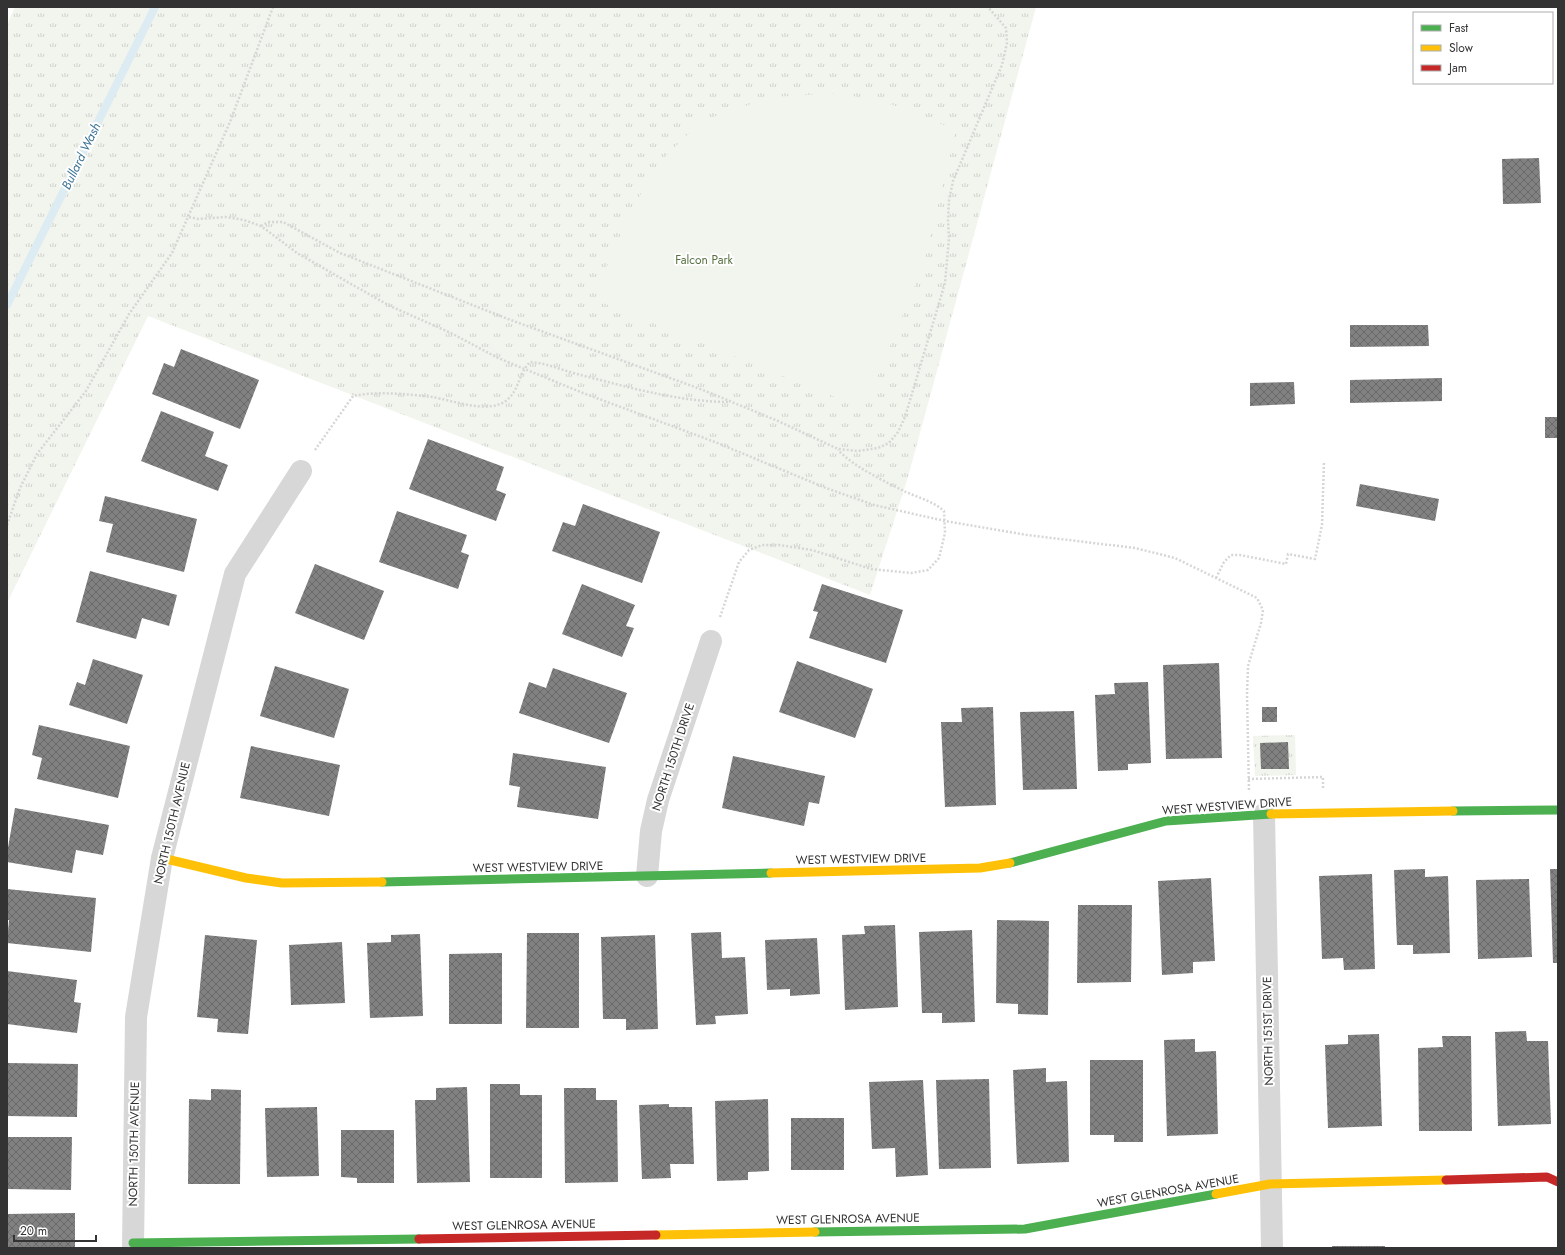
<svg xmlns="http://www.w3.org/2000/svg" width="1565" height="1255" font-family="Jost,sans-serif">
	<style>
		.grass { fill: url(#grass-tufts) }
		.pitch { fill: #f1f5ed }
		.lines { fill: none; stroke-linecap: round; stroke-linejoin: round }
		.stream { stroke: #ddebf3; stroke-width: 8 }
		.building { fill: url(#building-cross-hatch) }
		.path { stroke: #d6d6d6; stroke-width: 2.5; stroke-dasharray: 2 2; stroke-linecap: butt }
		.street { stroke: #d7d7d7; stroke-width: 22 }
		.fast { stroke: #4caf50; stroke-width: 9 }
		.slow { stroke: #ffc107; stroke-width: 9 }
		.jam { stroke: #c62828; stroke-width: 9 }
		.labels { text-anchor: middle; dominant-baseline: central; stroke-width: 4; stroke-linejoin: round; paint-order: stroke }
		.park-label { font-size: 12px; fill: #56703f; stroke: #fff }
		.street-label { font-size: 12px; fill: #333; stroke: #fff }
		.water-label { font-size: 13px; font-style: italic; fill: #3f7597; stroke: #fff }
	</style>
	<defs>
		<pattern id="grass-tufts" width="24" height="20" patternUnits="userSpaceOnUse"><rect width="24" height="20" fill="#f1f5ed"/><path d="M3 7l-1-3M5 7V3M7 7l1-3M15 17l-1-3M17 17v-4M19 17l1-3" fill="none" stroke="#cfd2cc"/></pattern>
		<pattern id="building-cross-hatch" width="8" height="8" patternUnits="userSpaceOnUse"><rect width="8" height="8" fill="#818181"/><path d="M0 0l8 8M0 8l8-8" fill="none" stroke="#6a6a6a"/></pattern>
	</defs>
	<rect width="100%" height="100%" fill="#fff"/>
	<g class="grass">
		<polygon points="15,7 1036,7 908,477 870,595 148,316 7,603 7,25"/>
		<polygon points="1295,735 1296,775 1255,776 1253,736"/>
	</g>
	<polygon class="pitch" points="840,93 893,105 956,130 923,266 871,392 847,402 596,300 605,271 629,214 660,162 701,121 772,97"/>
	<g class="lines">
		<polyline class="stream" points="7,305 155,7"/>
	</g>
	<g class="building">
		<polygon points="1539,158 1541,203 1503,204 1502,159"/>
		<polygon points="1350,325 1428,325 1429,346 1350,347"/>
		<polygon points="181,349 259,380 240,429 152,394 164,363 174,367"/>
		<polygon points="1442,378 1442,401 1350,403 1350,380"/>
		<polygon points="1294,382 1295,404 1250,406 1250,383"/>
		<polygon points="161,411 214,432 205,456 228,465 218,491 141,461"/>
		<rect x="1545" y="417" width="13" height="21"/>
		<polygon points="428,439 504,467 496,490 506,494 496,521 409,489"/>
		<polygon points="1360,484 1439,499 1435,521 1356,506"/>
		<polygon points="105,496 197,519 184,572 106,552 113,524 99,521"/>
		<polygon points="583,504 660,532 642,583 552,551 563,522 575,526"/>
		<polygon points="397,511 467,535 461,552 469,555 458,589 379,562"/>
		<polygon points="315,564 384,591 364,640 295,613"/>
		<polygon points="90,571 177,595 169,626 142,618 136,639 76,622"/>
		<polygon points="582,584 635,605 626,626 634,628 622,657 562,634"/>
		<polygon points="822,584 903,610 886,663 809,638 818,612 813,611"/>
		<polygon points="93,659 143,675 127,724 69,705 77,682 85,685"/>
		<polygon points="797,661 873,689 855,738 779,712"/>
		<polygon points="1219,663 1222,758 1166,759 1163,665"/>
		<polygon points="275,666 349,689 334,738 260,716"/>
		<polygon points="553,668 627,693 609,743 519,713 529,682 546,688"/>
		<polygon points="1148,682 1151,763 1128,764 1128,770 1098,771 1095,695 1115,694 1114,683"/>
		<polygon points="993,707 996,805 945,807 941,722 962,722 961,708"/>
		<rect x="1262" y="707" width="15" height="15"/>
		<polygon points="1074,711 1077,789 1023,790 1020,712"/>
		<polygon points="39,725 130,746 118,798 37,779 42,758 32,755"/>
		<polygon points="1288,742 1289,769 1261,769 1260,743"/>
		<polygon points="251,746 340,765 329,816 240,798"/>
		<polygon points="513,753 606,767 598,819 517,807 520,787 509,785"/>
		<polygon points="733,756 825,776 819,804 809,802 804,826 722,808"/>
		<polygon points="15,808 109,825 103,855 76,850 72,873 7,862 7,853"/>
		<polygon points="1425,869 1425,877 1448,876 1450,953 1413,954 1413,945 1397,945 1394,870"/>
		<polygon points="1550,869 1558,869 1558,963 1553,963"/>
		<polygon points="1372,874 1375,969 1344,970 1343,958 1322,959 1319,876"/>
		<polygon points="1211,878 1215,961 1193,962 1193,973 1162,975 1158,881"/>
		<polygon points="1529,879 1532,957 1478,959 1476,880"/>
		<polygon points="7,889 96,898 91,952 7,943 9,920 7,920"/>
		<polygon points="1078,905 1132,905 1131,982 1077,983"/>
		<polygon points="997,920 1049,921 1048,1015 1018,1014 1018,1004 996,1003"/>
		<polygon points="895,925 898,1007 845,1010 842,935 865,934 864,926"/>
		<polygon points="972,930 975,1022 942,1023 942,1013 922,1013 919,932"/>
		<polygon points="721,932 722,958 745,957 748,1014 715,1016 716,1024 696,1025 691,933"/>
		<polygon points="527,933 579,933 579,1028 526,1028"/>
		<polygon points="420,934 423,1016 370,1018 367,943 391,942 391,935"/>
		<polygon points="205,935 257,940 248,1034 217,1032 218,1019 197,1017"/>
		<polygon points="655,935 658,1029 626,1030 626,1019 603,1019 601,937"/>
		<polygon points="817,938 820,994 790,996 790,989 767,990 765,940"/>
		<polygon points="342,942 345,1003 291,1005 289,945"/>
		<polygon points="502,953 502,1024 449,1024 449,954"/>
		<polygon points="7,971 77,980 74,1002 81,1003 77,1033 7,1024"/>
		<polygon points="1526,1031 1527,1041 1548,1041 1551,1124 1498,1126 1495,1032"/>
		<polygon points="1379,1034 1382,1126 1328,1128 1325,1045 1348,1044 1348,1035"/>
		<polygon points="1442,1036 1471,1036 1472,1131 1419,1131 1418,1048 1443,1047"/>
		<polygon points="1195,1039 1195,1052 1216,1051 1218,1134 1167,1136 1164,1040"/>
		<polygon points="1090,1060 1143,1060 1143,1142 1114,1142 1114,1135 1090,1135"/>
		<polygon points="7,1063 78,1064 77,1117 7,1116"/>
		<polygon points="1046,1068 1046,1082 1067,1081 1069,1162 1017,1164 1013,1070"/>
		<polygon points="989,1079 991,1168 939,1169 936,1080"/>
		<polygon points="923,1080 928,1175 896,1177 895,1148 872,1149 869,1082"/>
		<polygon points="490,1084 520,1084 520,1095 542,1095 542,1178 490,1178"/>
		<polygon points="467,1087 470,1182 417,1183 415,1100 436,1100 436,1088"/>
		<polygon points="564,1088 596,1088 596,1100 617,1100 618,1182 565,1183"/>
		<polygon points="211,1089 241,1090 240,1184 188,1184 189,1099 211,1100"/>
		<polygon points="768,1099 769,1171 748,1172 748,1180 717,1181 715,1101"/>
		<polygon points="669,1104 669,1107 692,1107 694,1164 670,1164 671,1178 642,1179 639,1105"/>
		<polygon points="317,1107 319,1176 267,1177 265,1108"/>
		<rect x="791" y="1118" width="53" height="52"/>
		<polygon points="341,1130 394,1130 394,1183 357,1183 357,1178 341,1177"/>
		<polygon points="7,1137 72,1137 71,1190 7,1189"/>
		<polygon points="75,1213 75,1248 7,1248 7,1214"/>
		<rect x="1332" y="1246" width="53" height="2"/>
	</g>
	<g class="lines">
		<g class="path">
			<polyline points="189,217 198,219 226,217 244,220 261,226 297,253 344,280 390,306 451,333 498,358 583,393 715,442 826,488 874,505 945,521 1027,535 1135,548 1175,558 1257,598 1263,610 1261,623 1248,666 1247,694 1249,791"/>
			<polyline points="261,226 269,222 283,222 340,253 508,319 703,390 778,421 838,449 858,451 878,448 889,443 898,432 905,417 945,283 949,238 948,220 949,200 953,181 1002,65 1007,43 1006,28 988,7"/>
			<path d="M315,450L353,396C377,391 407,394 432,397C452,400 489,415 507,400C519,390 519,373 530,362C547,363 561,370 577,374C627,387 679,402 730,402"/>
			<polyline points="7,525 20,488 37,454 86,391 129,314 172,253 230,122 273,7"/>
			<polyline points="1216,578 1224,562 1231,555 1240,555 1286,564 1288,554 1315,559 1322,525 1324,462"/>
			<path d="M720,617L739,562L749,550L762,545H779L812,550L871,569L911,573L928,570L939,558L945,533L944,511C933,501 919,498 906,492C884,481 854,467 838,450"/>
			<polyline points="1248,779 1323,777 1323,788"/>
		</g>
		<g class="street">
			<polyline points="1264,814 1272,1248"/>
			<polyline points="647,876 651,831 658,800 711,641"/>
			<polyline points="133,1248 136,1017 162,858 235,574 301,471"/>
		</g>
		<g class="fast">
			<polyline points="1453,811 1558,810"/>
			<polyline points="1010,863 1166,821 1271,814"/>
			<polyline points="382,882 771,873"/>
			<polyline points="815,1232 1025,1229 1216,1194"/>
			<polyline points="133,1243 419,1239"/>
		</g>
		<g class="slow">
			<polyline points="1271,814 1453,811"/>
			<polyline points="162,858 246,878 282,883 382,882"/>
			<polyline points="771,873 980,868 1010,863"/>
			<polyline points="1216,1194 1270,1184 1446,1180"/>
			<polyline points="656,1235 815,1232"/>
		</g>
		<g class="jam">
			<polyline points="1446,1180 1547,1177 1558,1182"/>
			<polyline points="419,1239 656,1235"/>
		</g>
	</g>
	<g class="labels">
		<g class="park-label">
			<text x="704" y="260">Falcon Park</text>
		</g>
		<g class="street-label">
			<text transform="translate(673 757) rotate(-72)">NORTH 150TH DRIVE</text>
			<text transform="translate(1227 806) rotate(-4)">WEST WESTVIEW DRIVE</text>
			<text transform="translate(172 823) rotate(-77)">NORTH 150TH AVENUE</text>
			<text transform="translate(861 859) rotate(-1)">WEST WESTVIEW DRIVE</text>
			<text transform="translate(538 867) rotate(-1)">WEST WESTVIEW DRIVE</text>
			<text transform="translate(1268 1031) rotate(-91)">NORTH 151ST DRIVE</text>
			<text transform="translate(134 1144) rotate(-89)">NORTH 150TH AVENUE</text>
			<text transform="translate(1168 1191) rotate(-10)">WEST GLENROSA AVENUE</text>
			<text transform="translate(848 1219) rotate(-1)">WEST GLENROSA AVENUE</text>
			<text transform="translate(524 1225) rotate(-1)">WEST GLENROSA AVENUE</text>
		</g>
		<g class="water-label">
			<text transform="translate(81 156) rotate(-64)">Bullard Wash</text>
		</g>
	</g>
	<rect width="1565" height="1255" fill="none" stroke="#333333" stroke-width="16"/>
	<rect x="1413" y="12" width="140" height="72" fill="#ffffff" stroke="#adadad"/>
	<rect x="1421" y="25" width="20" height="6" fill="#4caf50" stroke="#adadad"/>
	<text x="1449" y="32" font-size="12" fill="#333333">Fast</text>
	<rect x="1421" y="45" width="20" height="6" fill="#ffc107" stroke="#adadad"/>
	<text x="1449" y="52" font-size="12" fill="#333333">Slow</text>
	<rect x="1421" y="65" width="20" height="6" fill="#c62828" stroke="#adadad"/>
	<text x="1449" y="72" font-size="12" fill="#333333">Jam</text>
	<path d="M14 1235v6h82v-6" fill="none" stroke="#333333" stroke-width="2"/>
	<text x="20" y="1235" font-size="12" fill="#333333" stroke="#ffffff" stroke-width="3" paint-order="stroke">20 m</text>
</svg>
